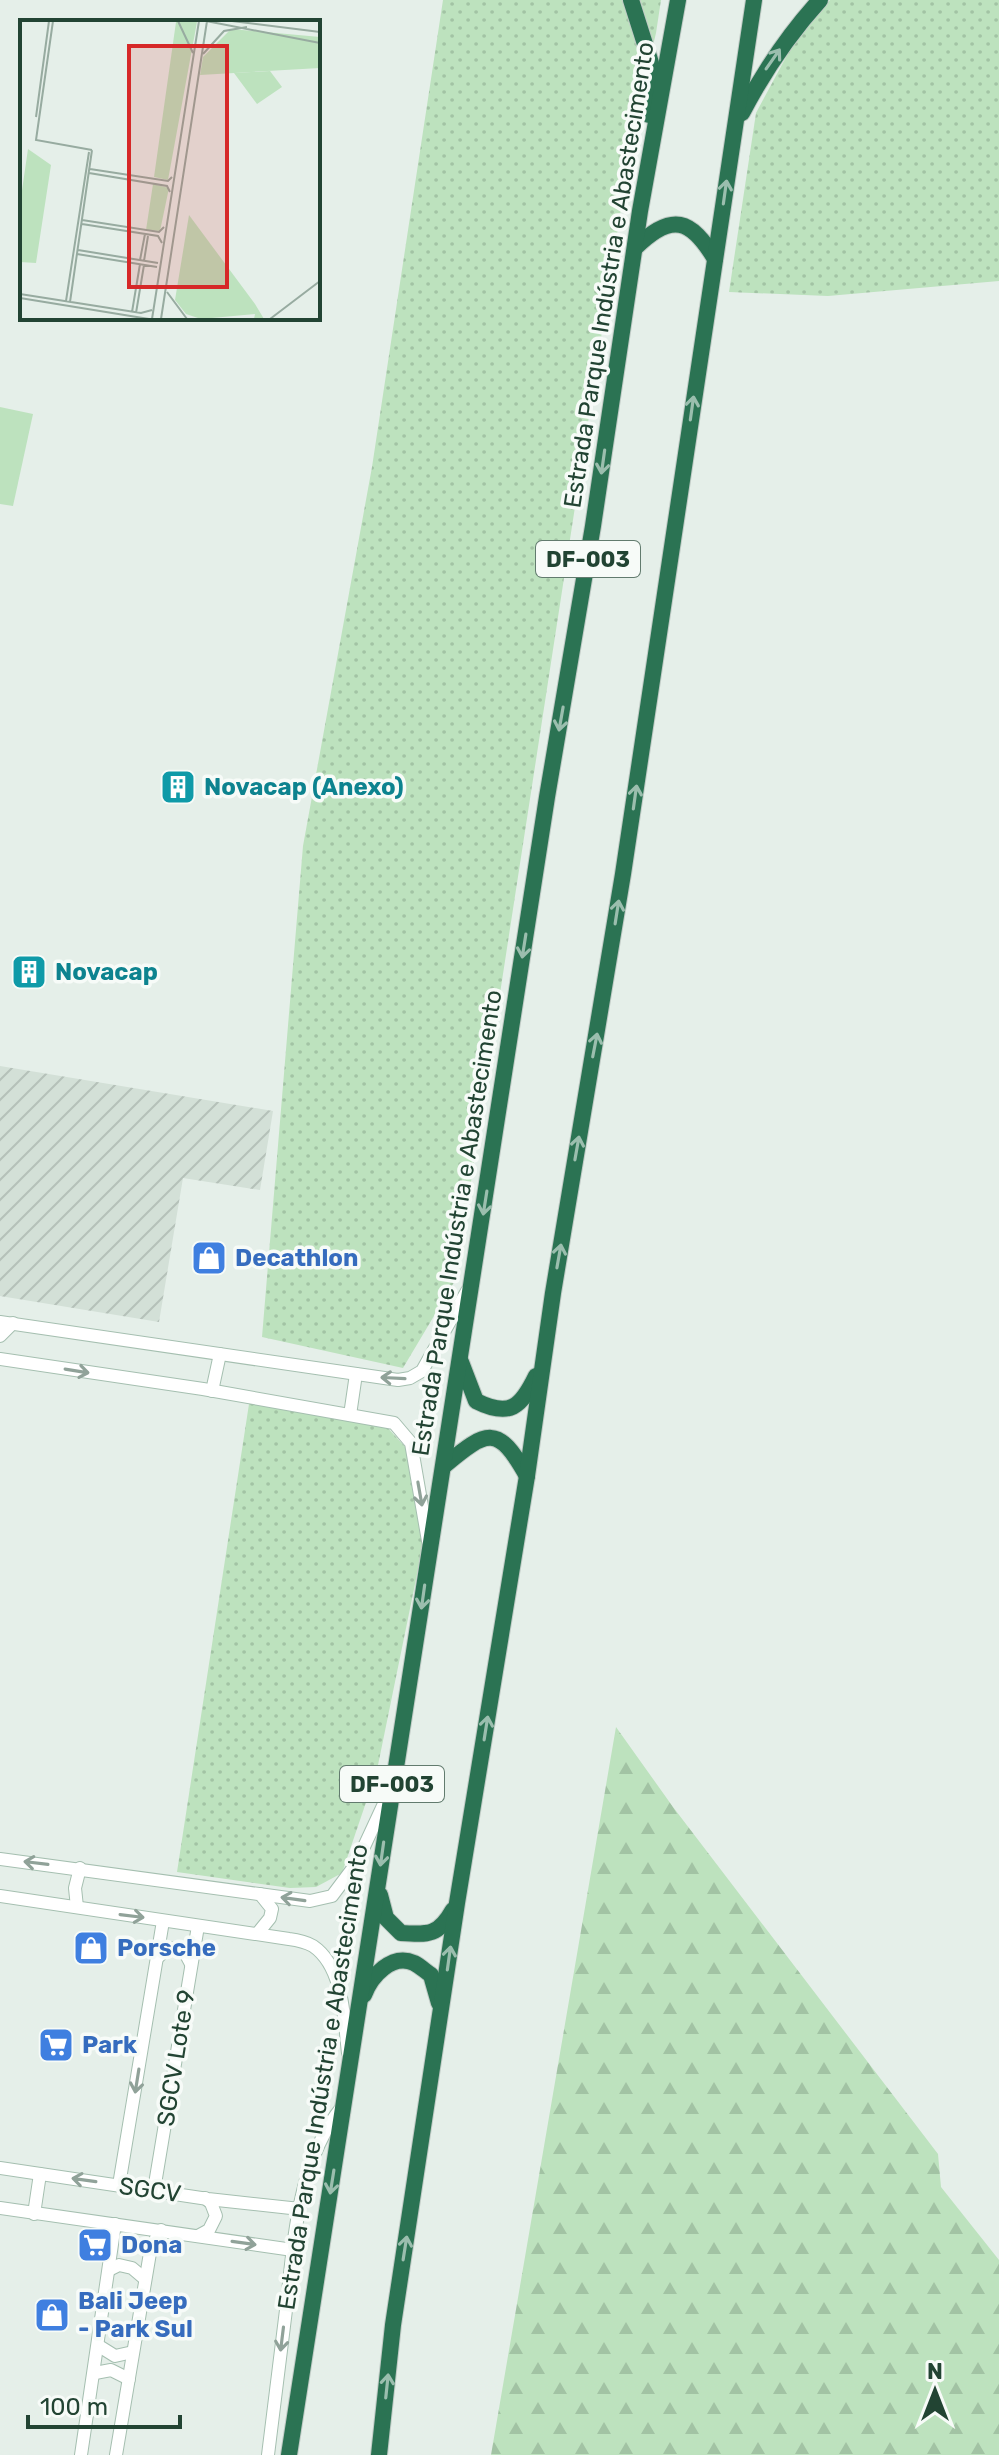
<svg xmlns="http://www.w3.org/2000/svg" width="999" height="2455" font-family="Rubik,sans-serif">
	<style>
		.industrial { fill: url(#industrial-furrows) }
		.green { fill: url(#green-dots) }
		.forest { fill: url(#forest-firs) }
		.pitch { fill: #bde2be }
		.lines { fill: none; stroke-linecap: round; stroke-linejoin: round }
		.secondary-casing { stroke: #a5bfb0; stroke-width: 14 }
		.highway-casing { stroke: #c1cbc6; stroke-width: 18 }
		.secondary { stroke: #fff; stroke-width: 12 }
		.highway { stroke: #2b7353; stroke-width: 16 }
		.oneway { stroke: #9bbeae }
		.oneway2 { stroke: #90a299 }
		.labels { text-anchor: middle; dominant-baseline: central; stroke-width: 7; stroke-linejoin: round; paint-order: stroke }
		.shield { fill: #f7fbf8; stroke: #627b6e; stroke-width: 2 }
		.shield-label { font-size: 22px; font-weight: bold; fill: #243 }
		.street-label { font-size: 24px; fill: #243; stroke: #f7fbf8 }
		.culture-label { font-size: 24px; font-weight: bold; fill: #0d838f; stroke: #f7fbf8; text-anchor: start }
		.shop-label { font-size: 24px; font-weight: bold; fill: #366cbe; stroke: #f7fbf8; text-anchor: start }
		.inset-road { fill: none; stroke: #97aba0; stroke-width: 2 }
		.view { fill: #d62828; fill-opacity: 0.15; stroke: #d62828; stroke-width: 4 }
		.inset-edge { fill: none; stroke: #243; stroke-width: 4 }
	</style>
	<defs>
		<pattern id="industrial-furrows" width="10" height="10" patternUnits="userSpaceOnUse" patternTransform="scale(2)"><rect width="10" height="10" fill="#d3e0d7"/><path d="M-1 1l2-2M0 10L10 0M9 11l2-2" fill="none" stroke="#b5c1b9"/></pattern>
		<pattern id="green-dots" width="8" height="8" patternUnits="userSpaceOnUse" patternTransform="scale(2)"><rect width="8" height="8" fill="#bde2be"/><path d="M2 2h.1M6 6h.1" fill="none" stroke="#a2c3a4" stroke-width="1.8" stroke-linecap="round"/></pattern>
		<pattern id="forest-firs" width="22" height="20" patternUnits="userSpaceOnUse" patternTransform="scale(2)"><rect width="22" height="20" fill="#bde2be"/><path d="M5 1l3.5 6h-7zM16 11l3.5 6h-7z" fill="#a2c3a4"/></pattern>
	</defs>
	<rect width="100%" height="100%" fill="#e5efe9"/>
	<polygon class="industrial" points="0,1066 273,1111 260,1190 183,1178 159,1322 0,1296"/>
	<g class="green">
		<polygon points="443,0 661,0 656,33 634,124 456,1279 403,1368 262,1337 303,846 372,467"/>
		<polygon points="830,0 999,0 999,281 828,296 729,292 756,113 799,33"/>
		<polygon points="256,1403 385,1425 408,1450 423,1545 377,1770 342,1873 316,1887 290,1888 177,1872 249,1404"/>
	</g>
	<polygon class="forest" points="616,1727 673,1807 938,2154 941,2187 999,2260 999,2455 491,2455"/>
	<polygon class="pitch" points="0,407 33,414 13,506 0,504"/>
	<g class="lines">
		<defs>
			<g id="secondary">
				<polyline points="0,1322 398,1380 410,1378 422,1371 467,1291"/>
				<polyline points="0,1336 13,1323"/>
				<polyline points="0,1359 203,1389 394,1423 411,1443 428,1541"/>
				<polyline points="212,1391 220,1354"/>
				<polyline points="350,1415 356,1374"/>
				<polyline points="0,1859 310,1901 332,1896 356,1864 388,1795"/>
				<path d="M0,1896L289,1939C297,1940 306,1942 313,1946C344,1967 344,2020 348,2053"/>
				<polyline points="77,1907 75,1888 80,1868"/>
				<polyline points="257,1934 270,1918 272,1909 260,1894"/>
				<polyline points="157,1958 168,1948 183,1949 191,1964"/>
				<polyline points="0,2168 208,2199 300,2209"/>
				<polyline points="119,2185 163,1921"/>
				<polyline points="154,2190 198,1926"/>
				<polyline points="0,2208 293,2250"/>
				<polyline points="34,2214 40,2174"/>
				<polyline points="198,2236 209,2230 216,2216 211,2203 205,2198"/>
				<polyline points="109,2270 119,2265 132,2268 145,2279"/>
				<polyline points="99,2346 115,2356 133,2352"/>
				<polyline points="95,2373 111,2370 129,2379"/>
				<polyline points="81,2455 115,2224"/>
				<polyline points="116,2455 151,2247 161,2230"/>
				<path d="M268,2455C274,2407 280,2358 286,2310C294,2242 297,2162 342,2107"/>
			</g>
			<g id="highway">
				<polyline points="631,0 651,63 649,115"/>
				<path d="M742,113C764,71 788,35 820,0"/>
				<path d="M636,247C672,212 691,219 715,259"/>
				<path d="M461,1362L476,1401C510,1418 521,1407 536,1376"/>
				<path d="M445,1465C487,1430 498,1424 527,1476"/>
				<path d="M380,1895L386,1918L401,1933C429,1935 439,1935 453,1910"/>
				<path d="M364,1995C371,1976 392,1953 414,1963C420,1966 425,1971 431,1975L439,2003"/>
				<polyline points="289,2455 547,797 593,526 640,211 678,0"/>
				<polyline points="379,2455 393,2325 457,1903 527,1476 553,1293 623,874 754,0"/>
			</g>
		</defs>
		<use href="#secondary" class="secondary-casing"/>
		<use href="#highway" class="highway-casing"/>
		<use href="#secondary" class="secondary"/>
		<use href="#highway" class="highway"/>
	</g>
	<defs><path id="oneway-shaft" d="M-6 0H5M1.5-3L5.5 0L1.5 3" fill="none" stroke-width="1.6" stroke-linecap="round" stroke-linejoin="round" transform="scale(2)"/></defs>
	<g class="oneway">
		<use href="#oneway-shaft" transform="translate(773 59) rotate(-55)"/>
		<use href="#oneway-shaft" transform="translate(725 192) rotate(-82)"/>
		<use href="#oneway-shaft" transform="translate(692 408) rotate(-82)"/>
		<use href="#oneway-shaft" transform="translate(603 462) rotate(98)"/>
		<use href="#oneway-shaft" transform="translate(561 719) rotate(100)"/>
		<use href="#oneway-shaft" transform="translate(635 797) rotate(-82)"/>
		<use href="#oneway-shaft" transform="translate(617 912) rotate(-81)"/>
		<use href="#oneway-shaft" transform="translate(524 946) rotate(99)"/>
		<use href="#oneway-shaft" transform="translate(595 1045) rotate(-79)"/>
		<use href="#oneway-shaft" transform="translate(577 1148) rotate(-80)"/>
		<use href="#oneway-shaft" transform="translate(485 1203) rotate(99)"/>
		<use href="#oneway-shaft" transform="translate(559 1256) rotate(-80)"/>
		<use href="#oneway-shaft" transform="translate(423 1597) rotate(98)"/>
		<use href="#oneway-shaft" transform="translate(486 1728) rotate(-81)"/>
		<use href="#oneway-shaft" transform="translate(382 1854) rotate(98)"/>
		<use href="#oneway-shaft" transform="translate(449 1958) rotate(-82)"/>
		<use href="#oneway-shaft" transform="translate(332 2182) rotate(99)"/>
		<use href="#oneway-shaft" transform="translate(405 2248) rotate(-81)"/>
		<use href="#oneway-shaft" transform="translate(387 2386) rotate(-84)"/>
	</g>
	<g class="oneway2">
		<use href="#oneway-shaft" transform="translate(77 1371) rotate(9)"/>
		<use href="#oneway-shaft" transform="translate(393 1378) rotate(-177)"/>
		<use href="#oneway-shaft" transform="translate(420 1494) rotate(80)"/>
		<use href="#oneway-shaft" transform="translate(36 1863) rotate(-173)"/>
		<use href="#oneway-shaft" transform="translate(293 1899) rotate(-172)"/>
		<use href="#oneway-shaft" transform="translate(132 1916) rotate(7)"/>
		<use href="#oneway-shaft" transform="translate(137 2081) rotate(99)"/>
		<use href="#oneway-shaft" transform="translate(84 2180) rotate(-172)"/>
		<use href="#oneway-shaft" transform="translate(244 2243) rotate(8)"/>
		<use href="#oneway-shaft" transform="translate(282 2339) rotate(97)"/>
	</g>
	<defs>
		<symbol id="building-square" viewBox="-11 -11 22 22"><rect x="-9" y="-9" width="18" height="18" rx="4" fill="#0f9aa8" stroke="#f7fbf8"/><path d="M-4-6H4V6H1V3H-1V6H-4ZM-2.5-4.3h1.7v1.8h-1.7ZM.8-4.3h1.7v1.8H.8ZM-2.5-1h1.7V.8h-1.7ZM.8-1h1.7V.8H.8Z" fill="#fff"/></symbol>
		<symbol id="shop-square" viewBox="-11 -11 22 22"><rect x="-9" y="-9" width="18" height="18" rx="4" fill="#3f7fe0" stroke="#f7fbf8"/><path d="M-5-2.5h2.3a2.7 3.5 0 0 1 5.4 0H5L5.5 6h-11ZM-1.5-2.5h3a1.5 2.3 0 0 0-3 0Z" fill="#fff"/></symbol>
		<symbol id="supermarket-square" viewBox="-11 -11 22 22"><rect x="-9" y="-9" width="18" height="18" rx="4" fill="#3f7fe0" stroke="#f7fbf8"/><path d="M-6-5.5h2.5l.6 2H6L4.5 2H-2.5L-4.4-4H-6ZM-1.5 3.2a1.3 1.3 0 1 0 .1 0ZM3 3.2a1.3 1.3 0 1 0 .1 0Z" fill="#fff"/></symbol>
	</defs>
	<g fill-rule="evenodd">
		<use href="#building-square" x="158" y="767" width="40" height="40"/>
		<use href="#building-square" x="9" y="952" width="40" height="40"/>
		<use href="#shop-square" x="189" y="1238" width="40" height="40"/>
		<use href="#shop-square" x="71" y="1928" width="40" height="40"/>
		<use href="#supermarket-square" x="36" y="2025" width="40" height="40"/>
		<use href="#supermarket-square" x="75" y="2225" width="40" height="40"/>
		<use href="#shop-square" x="32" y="2295" width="40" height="40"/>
	</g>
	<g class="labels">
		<g class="shield">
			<rect x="536" y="541" width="104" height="36" rx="6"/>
			<rect x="340" y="1766" width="104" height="36" rx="6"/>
		</g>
		<g class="shield-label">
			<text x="588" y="559">DF-003</text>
			<text x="392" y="1784">DF-003</text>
		</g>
		<g class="street-label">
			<text transform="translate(609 275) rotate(-81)">Estrada Parque Indústria e Abastecimento</text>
			<text transform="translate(457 1223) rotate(-81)">Estrada Parque Indústria e Abastecimento</text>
			<text transform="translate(176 2058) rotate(-81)">SGCV Lote 9</text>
			<text transform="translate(323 2077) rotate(-81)">Estrada Parque Indústria e Abastecimento</text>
			<text transform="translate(150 2190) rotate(8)">SGCV</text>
		</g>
		<g class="culture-label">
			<text x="204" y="787">Novacap (Anexo)</text>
			<text x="55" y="972">Novacap</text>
		</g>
		<g class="shop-label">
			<text x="235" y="1258">Decathlon</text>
			<text x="117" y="1948">Porsche</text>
			<text x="82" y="2045">Park</text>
			<text x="121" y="2245">Dona</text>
			<text x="78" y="2301">Bali Jeep<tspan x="78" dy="28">- Park Sul</tspan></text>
		</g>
	</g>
	<g transform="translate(20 20)">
		<rect width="300" height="300" fill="#e5efe9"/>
		<path d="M156,2H177L148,160L134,157ZM211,9L300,17V48L180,55L183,37ZM8,129L31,145L16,243L0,242V184ZM133,164L149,168L140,211L126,210Z" fill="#bde2be"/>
		<path d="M250,51L262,67L237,84L214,53ZM169,195L235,284L244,299H234L235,294L181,299L166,294L155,280Z" fill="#bde2be"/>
		<path class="inset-road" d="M33,1L16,120L72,130M158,1L173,33M186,1L300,23M212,1L300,12M269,1H297M183,34L204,11L227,7M16,97L29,1M70,149L148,161L152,157M69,153L147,166L150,172M62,200L139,212L144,207M62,204L138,216L142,223M58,230L138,243M57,234L137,247M120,240L125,214M124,241L128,216M147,272L167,299M0,274L121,293L132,290M0,278L129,299M46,281L69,132M50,282L72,130M112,292L120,244M116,293L124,245M132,299L179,1M141,299L187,1M250,299L300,261"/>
		<path class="view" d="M109,26H207V267H109Z"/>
		<rect width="300" height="300" class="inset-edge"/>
	</g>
	<g transform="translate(935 2391)" stroke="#f7fbf8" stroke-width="6" paint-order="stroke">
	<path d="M0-6L14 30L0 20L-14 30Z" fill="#224433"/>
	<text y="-12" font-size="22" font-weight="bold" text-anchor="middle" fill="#224433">N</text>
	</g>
	<path d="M28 2415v12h152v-12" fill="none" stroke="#224433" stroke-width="4"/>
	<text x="40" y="2415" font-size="24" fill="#224433" stroke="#f7fbf8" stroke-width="6" paint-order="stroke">100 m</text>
</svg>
